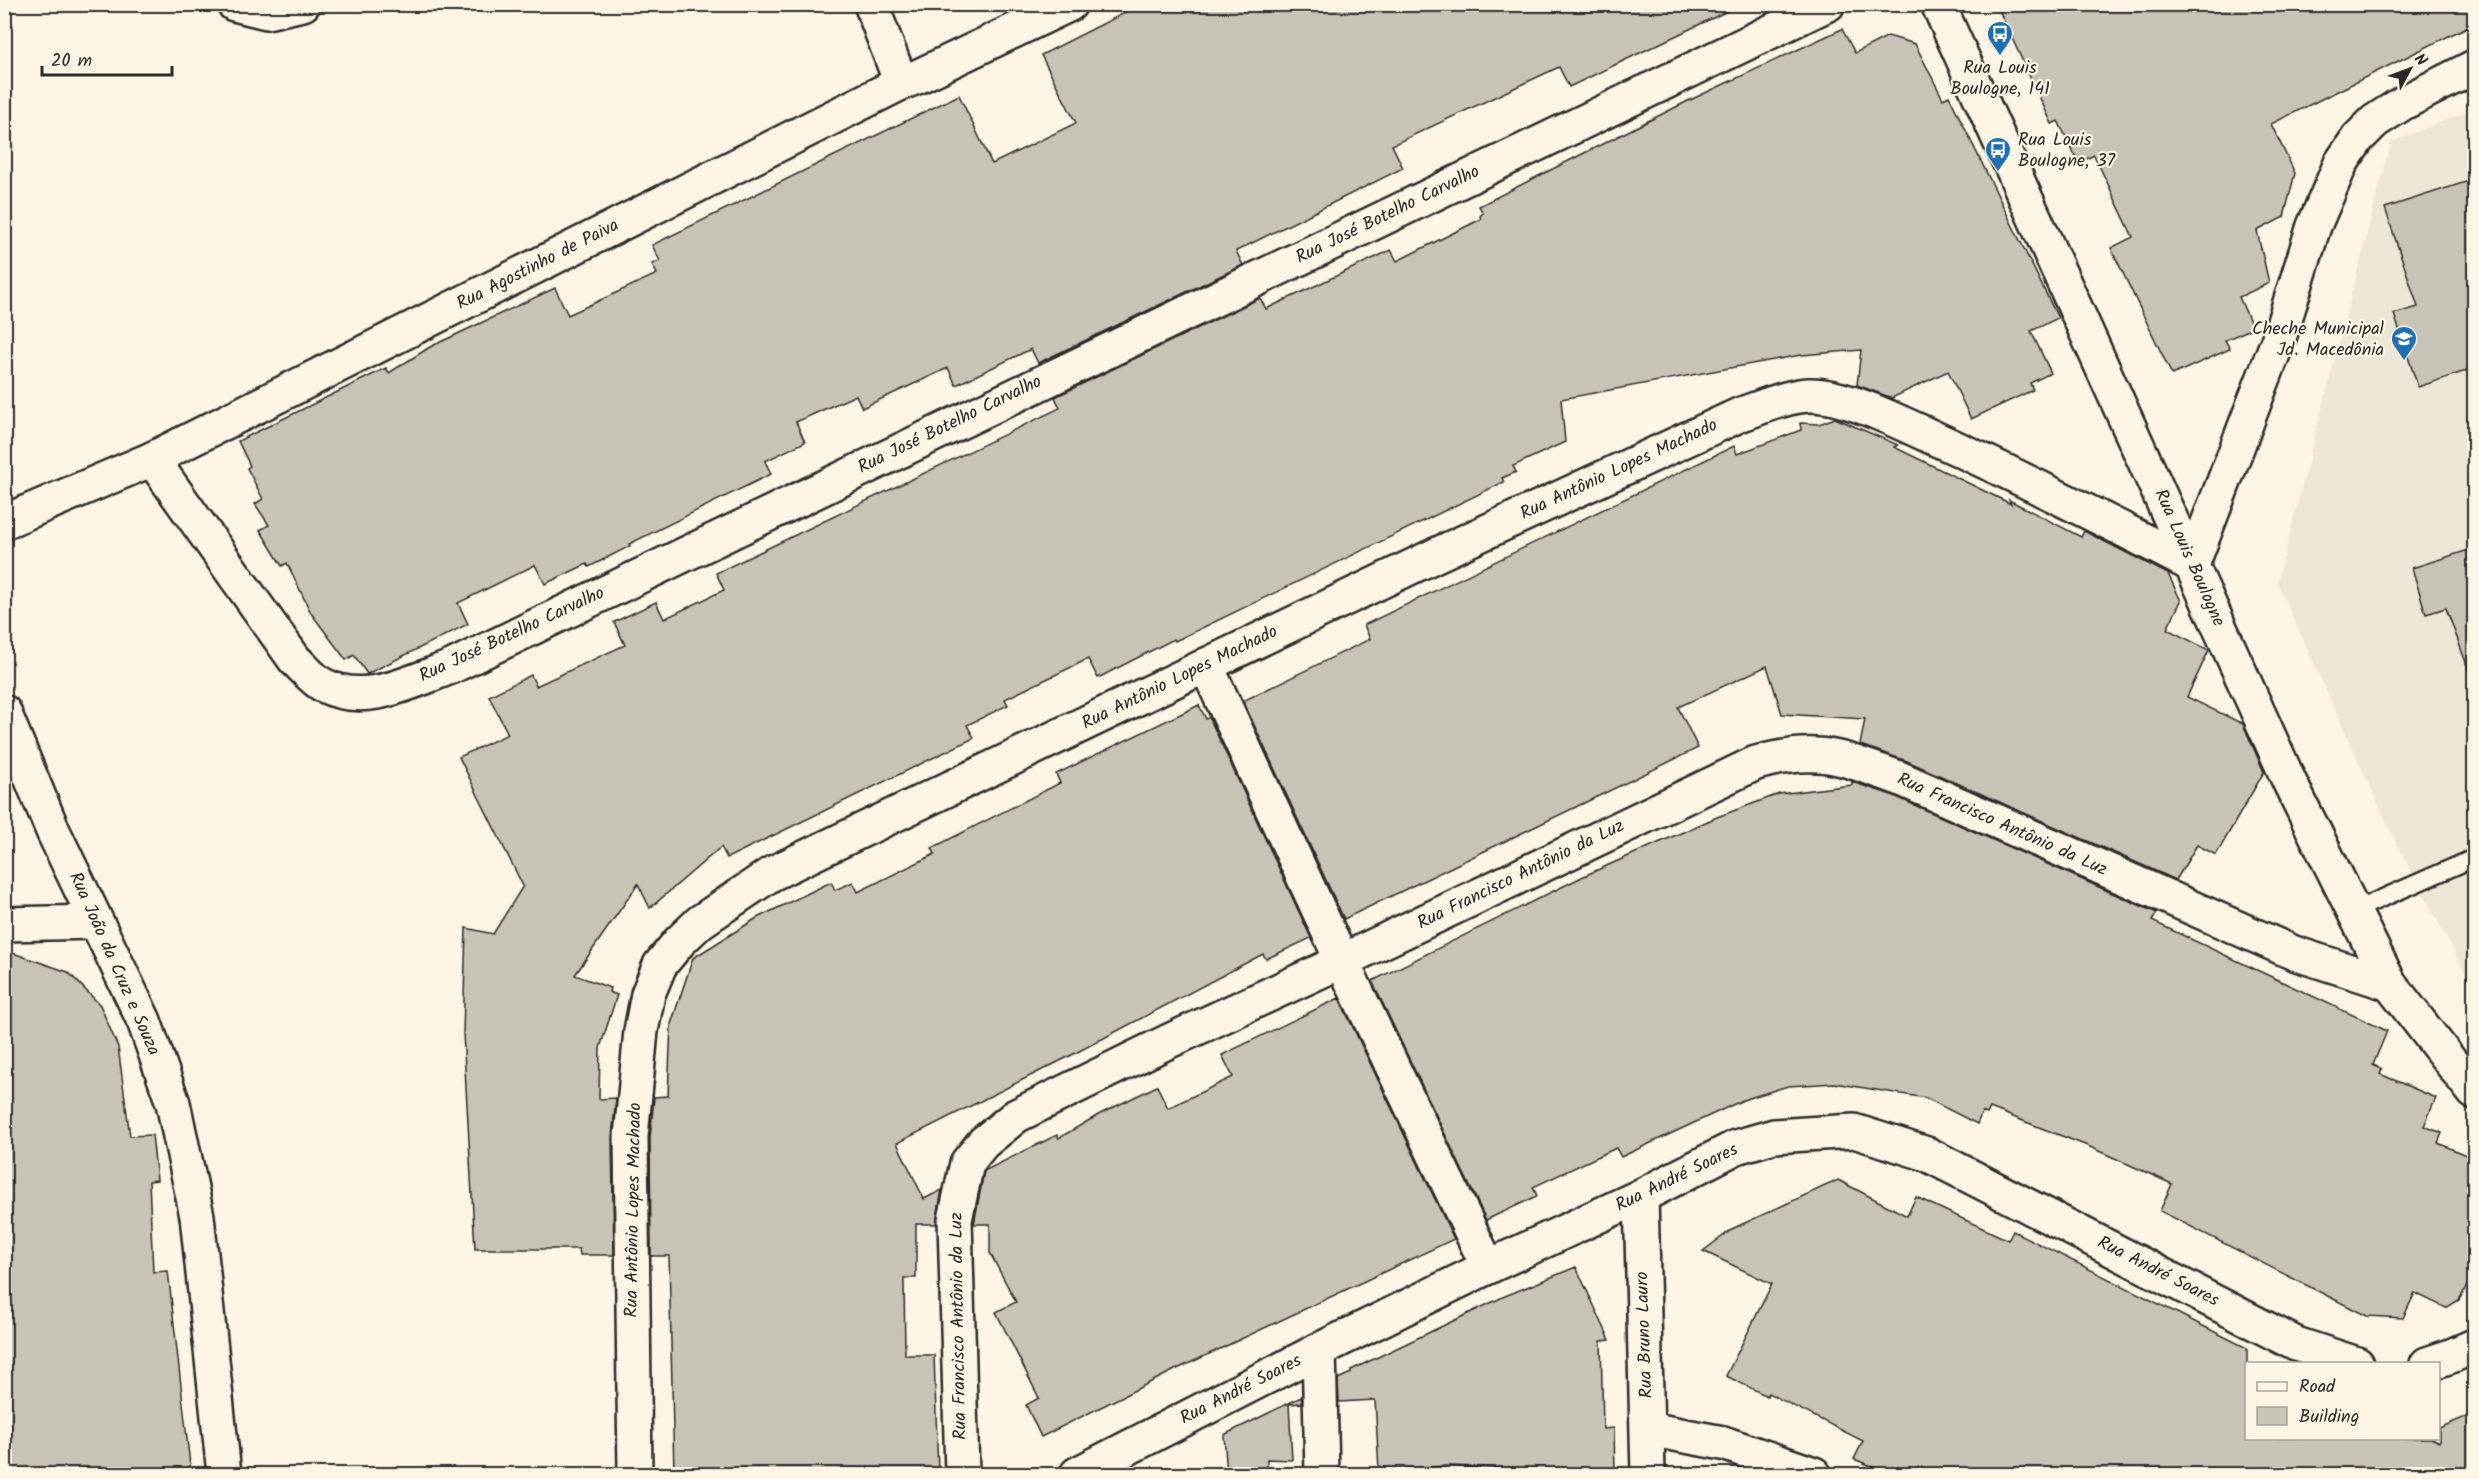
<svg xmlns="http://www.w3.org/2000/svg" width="2479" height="1479" font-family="Kalam,sans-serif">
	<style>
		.built { fill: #ece6d7 }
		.building { fill: #c8c3b7; stroke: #2b2b2b; stroke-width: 1.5 }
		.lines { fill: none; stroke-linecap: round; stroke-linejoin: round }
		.lane-casing { stroke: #2b2b2b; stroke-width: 21 }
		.street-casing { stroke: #2b2b2b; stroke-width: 38 }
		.secondary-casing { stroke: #2b2b2b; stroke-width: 38 }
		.lane { stroke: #fcf5e5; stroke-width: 16 }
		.street { stroke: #fcf5e5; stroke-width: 33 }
		.secondary { stroke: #fcf5e5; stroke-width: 33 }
		.labels { text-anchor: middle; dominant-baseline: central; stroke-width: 4.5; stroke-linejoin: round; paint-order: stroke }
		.poi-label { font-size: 18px; fill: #2b2b2b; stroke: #fcf5e5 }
		.street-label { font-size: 18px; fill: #2b2b2b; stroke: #fcf5e5 }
	</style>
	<rect width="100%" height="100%" fill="#fcf5e5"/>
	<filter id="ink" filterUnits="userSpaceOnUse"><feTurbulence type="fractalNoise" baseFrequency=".0167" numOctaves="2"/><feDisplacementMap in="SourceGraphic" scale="12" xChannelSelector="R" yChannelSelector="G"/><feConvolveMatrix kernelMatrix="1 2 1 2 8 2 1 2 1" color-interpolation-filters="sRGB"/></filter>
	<g filter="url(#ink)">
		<polygon class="built" points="2474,109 2474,985 2469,980 2397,845 2277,583 2391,142"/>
		<g class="building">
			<polygon points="1142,4 1742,4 1569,87 1559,67 1392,145 1403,168 1236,251 1243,265 1038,363 1031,349 956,385 948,368 862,408 856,395 796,422 805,442 765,461 771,474 629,544 630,546 589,567 587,564 545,584 535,565 458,603 468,624 367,674 354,655 346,660 311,613 287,563 282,566 260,530 269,525 255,504 263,499 247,468 250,466 238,441 386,368 389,373 430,347 555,288 568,315 657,274 652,264 660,261 652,245 959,95 992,164 1076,123 1041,55"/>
			<polygon points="1996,4 2475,4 2475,23 2271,124 2295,173 2284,217 2257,231 2269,283 2239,297 2253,328 2225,340 2230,349 2172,375 2111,248 2133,237 2094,155 2079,163 2058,121 2052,124"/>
			<polygon points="1842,29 1855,53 1888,36 1915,44 1943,99 1949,96 2058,318 2031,331 2051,373 2030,383 2033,390 1971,419 1948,371 1892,398 1857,385 1861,350 1801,355 1561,399 1565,442 1513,466 1516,472 1502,478 1504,482 1175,641 1174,639 1098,678 1088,659 1005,699 1008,705 967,725 974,738 727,858 721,847 650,908 638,884 575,975 610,988 609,992 617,995 600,1048 599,1099 616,1098 612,1137 614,1255 580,1255 579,1249 475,1249 463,1033 466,928 493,934 523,886 459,757 508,734 489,696 531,675 536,686 625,645 614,622 656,602 664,619 724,590 716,573 1060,408 1055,397 1260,298 1266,309 1391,250 1397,261 1481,219 1480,216 1483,213 1479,206 1688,101"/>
			<polygon points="2475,179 2475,368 2418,387 2394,314 2418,307 2385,208"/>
			<polygon points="1835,418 1898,445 1894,447 2011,504 2009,500 2081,537 2084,531 2168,574 2181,601 2167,629 2209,650 2187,697 2243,724 2264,772 2216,855 2197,845 2176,880 1907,761 1860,745 1865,719 1782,714 1767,666 1678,707 1698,748 1344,919 1243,701 1370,639 1364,625 1734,446 1737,454 1801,430 1800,423 1819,424"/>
			<polygon points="2475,548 2475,675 2471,676 2446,608 2426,614 2412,568"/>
			<polygon points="1199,705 1206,719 1209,717 1311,938 1266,959 1263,954 1066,1058 897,1143 924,1199 942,1190 936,1224 916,1224 916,1278 904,1278 905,1355 934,1355 938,1472 674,1474 669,1256 651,1256 650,1138 654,1097 668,1096 671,1024 693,958 757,918 831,882 835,890 853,882 858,892 935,854 932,848 1060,783 1056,774"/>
			<polygon points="1852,782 1892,795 2157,913 2152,921 2387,1031 2373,1065 2382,1069 2380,1074 2436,1098 2424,1126 2442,1133 2438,1143 2475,1159 2475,1272 2459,1300 2446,1308 2415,1293 2403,1318 2367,1316 2160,1211 2172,1184 2090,1147 1990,1108 1987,1114 1982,1112 1977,1124 1926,1098 1834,1083 1788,1086 1743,1100 1621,1157 1616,1148 1533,1187 1537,1196 1486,1220 1372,981 1586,875 1717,817 1779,794 1852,785"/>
			<polygon points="4,950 68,972 100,1005 118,1047 130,1136 152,1135 157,1180 149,1181 153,1272 168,1271 191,1474 4,1474 4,1029 9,1029 4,981"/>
			<polygon points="1339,998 1454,1239 1175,1370 1041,1437 1026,1405 1039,1398 996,1312 1016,1302 990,1253 990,1224 974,1224 984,1171 1057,1135 1059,1138 1100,1114 1157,1086 1168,1108 1233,1077 1222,1055"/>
			<polygon points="1838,1180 1907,1216 1916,1197 2008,1240 2013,1231 2247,1348 2247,1438 2431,1438 2439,1442 2439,1428 2475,1413 2475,1474 1891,1474 1854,1459 1863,1441 1768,1393 1767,1396 1726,1376 1772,1284 1703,1251 1734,1228"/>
			<polygon points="1576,1267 1610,1340 1601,1341 1603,1429 1614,1428 1615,1474 1508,1474 1508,1469 1449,1466 1379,1470 1375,1400 1339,1402 1338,1379 1351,1373 1351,1370 1505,1296"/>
			<polygon points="1301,1397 1302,1403 1289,1404 1292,1460 1267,1459 1267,1474 1227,1474 1224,1435"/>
		</g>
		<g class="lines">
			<defs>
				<polyline id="lane" points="2353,911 2474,858"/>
				<g id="street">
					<polyline points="234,4 267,12 303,4"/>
					<polyline points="871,4 901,83"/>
					<polyline points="1938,4 2290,783 2390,984 2474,1092"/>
					<polyline points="1206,665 1342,961 1488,1267"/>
					<polyline points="4,924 96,922"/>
					<polyline points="1641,1196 1648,1474"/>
					<polyline points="1319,1350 1322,1474"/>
					<polyline points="2427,1364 2451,1356 2474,1346"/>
					<polyline points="1648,1429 1723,1443 1814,1474"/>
					<path d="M635,1474L631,1137L641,1031L648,994L660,965L680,941L700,922L771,874L1436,555L1739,415C1760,408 1786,396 1809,395C1844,394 1901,423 1934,438C2021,477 2107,521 2192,565L2279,338L2314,226L2341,163L2358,138L2375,121L2403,103L2474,67"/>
					<path d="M962,1474L955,1220L967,1163L983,1143L1016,1116L1167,1042L1342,961L1756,763C1820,746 1839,757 1899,778L2294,953L2390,984"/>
					<polyline points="1077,1474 1319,1350 1488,1267 1641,1196 1736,1147 1774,1136 1854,1131 1927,1154 2296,1344 2357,1364"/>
				</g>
				<g id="secondary">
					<path d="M152,459L295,660C304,668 313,680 323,685C365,707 410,682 451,667L1828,4"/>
					<polyline points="4,522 152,459 901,83 917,77 1070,4"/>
					<polyline points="4,712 53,831 144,1021 173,1103 197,1216 224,1474"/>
				</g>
			</defs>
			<use href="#lane" class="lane-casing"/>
			<use href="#street" class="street-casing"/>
			<use href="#secondary" class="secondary-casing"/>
			<use href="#lane" class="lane"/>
			<use href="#street" class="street"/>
			<use href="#secondary" class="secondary"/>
		</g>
	</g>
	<defs>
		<symbol id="bus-pin" viewBox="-11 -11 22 30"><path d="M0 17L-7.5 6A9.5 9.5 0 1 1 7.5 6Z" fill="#1f6fb2" stroke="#fcf5e5"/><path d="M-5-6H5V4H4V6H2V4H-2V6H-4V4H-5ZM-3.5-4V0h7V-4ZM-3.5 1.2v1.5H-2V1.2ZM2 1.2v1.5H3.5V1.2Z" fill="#fff"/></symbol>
		<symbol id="school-pin" viewBox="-11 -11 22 30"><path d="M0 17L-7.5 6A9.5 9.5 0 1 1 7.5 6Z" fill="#1f6fb2" stroke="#fcf5e5"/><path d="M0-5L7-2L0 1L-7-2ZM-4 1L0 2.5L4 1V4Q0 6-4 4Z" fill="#fff"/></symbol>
	</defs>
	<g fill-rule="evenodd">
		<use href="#bus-pin" x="1985" y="19" width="30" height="40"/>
		<use href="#bus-pin" x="1983" y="135" width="30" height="40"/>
		<use href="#school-pin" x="2389" y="324" width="30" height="40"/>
	</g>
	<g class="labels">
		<g class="poi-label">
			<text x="2000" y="68">Rua Louis<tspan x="2000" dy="21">Boulogne, 141</tspan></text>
			<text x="2018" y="140" text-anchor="start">Rua Louis<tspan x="2018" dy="21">Boulogne, 37</tspan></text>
			<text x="2384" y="329" text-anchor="end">Cheche Municipal<tspan x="2384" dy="21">Jd. Macedônia</tspan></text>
		</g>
		<g class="street-label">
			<text transform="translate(1388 215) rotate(-26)">Rua José Botelho Carvalho</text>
			<text transform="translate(538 265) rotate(-27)">Rua Agostinho de Paiva</text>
			<text transform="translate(950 425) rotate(-26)">Rua José Botelho Carvalho</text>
			<text transform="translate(1619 470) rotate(-25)">Rua Antônio Lopes Machado</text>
			<text transform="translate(2189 558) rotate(66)">Rua Louis Boulogne</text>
			<text transform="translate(512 635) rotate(-25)">Rua José Botelho Carvalho</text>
			<text transform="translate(1180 678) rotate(-26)">Rua Antônio Lopes Machado</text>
			<text transform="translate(2002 825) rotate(24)">Rua Francisco Antônio da Luz</text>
			<text transform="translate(1521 875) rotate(-26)">Rua Francisco Antônio da Luz</text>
			<text transform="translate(114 964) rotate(66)">Rua João da Cruz e Souza</text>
			<text transform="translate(1677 1178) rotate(-26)">Rua André Soares</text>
			<text transform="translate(634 1210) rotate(-89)">Rua Antônio Lopes Machado</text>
			<text transform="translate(2158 1272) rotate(27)">Rua André Soares</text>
			<text transform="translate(959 1326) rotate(-91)">Rua Francisco Antônio da Luz</text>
			<text transform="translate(1645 1335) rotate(-92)">Rua Bruno Lauro</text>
			<text transform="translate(1241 1390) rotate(-27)">Rua André Soares</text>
		</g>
	</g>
	<rect width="2479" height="1479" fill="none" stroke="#fcf5e5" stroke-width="24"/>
	<rect x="12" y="12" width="2455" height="1455" fill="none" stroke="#2b2b2b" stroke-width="2" filter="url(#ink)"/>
	<rect x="2245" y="1362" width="195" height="78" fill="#fcf5e5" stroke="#a8a49b" stroke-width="1.5"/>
	<rect x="2257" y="1382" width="30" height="9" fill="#fcf5e5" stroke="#a8a49b" stroke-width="1.5"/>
	<text x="2299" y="1392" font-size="18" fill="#2b2b2b">Road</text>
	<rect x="2257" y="1407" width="30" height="18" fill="#c8c3b7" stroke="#a8a49b" stroke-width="1.5"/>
	<text x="2299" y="1422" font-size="18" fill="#2b2b2b">Building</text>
	<g transform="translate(2410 69) rotate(49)" stroke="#fcf5e5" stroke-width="4.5" paint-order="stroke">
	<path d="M0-4.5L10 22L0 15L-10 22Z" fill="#2b2b2b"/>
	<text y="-9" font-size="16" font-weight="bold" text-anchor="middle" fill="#2b2b2b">N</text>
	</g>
	<path d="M42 66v9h130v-9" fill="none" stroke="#2b2b2b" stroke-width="3"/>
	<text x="51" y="66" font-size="18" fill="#2b2b2b" stroke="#fcf5e5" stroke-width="4.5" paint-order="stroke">20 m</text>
</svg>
